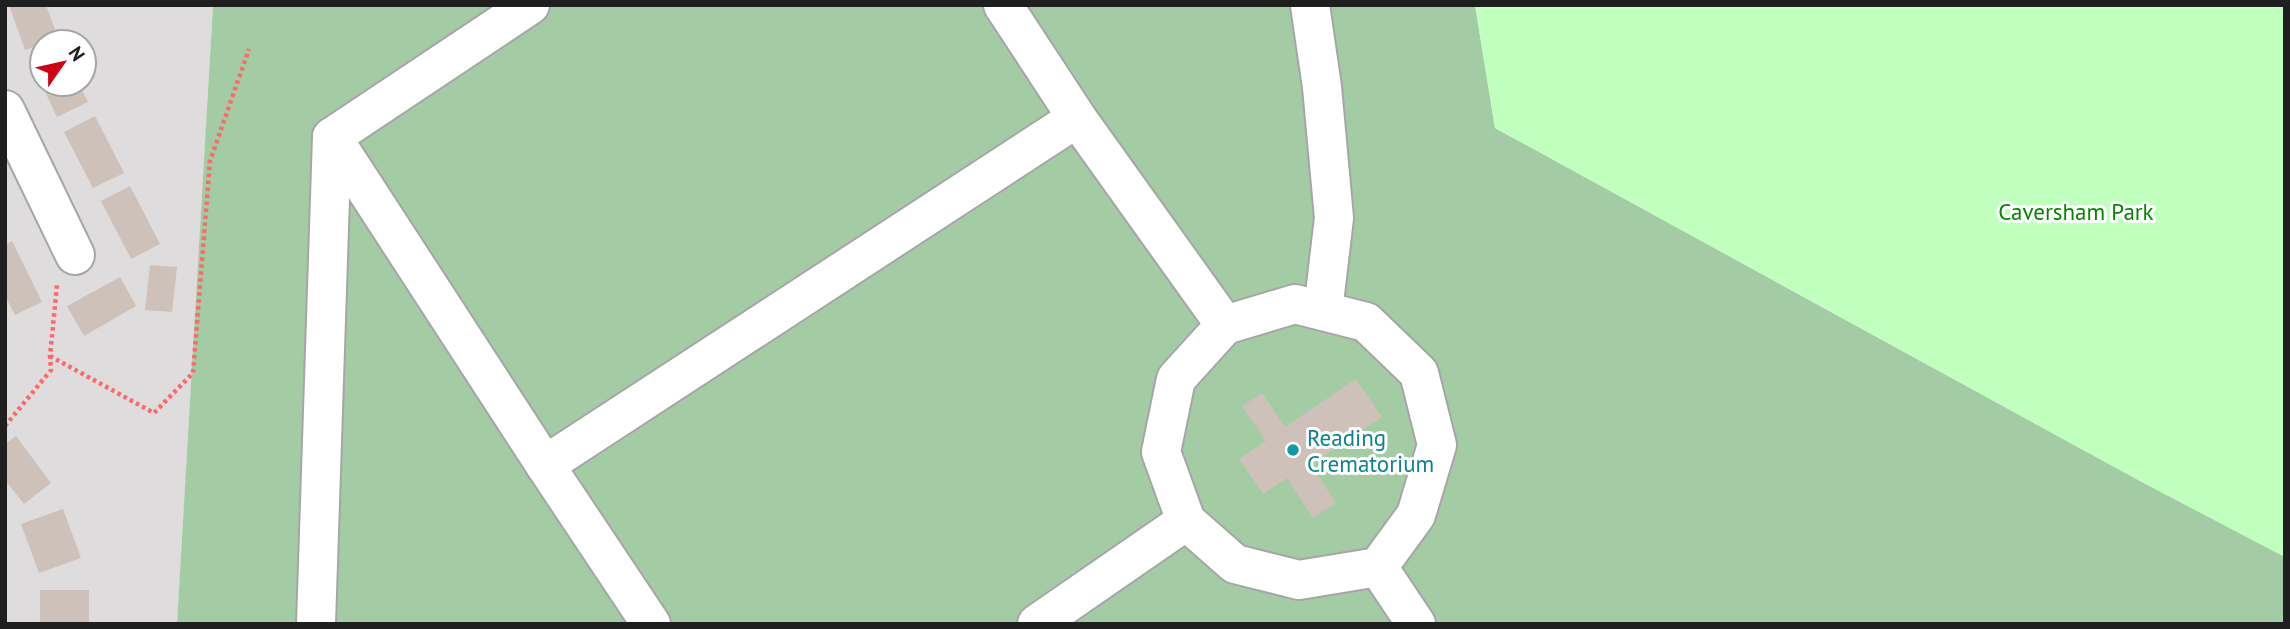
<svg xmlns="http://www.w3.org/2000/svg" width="2290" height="629" font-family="'PT Sans',sans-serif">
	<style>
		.residential { fill: #dedcdc; fill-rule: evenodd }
		.cemetery { fill: #a3cca5 }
		.park { fill: #c0ffbe }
		.building { fill: #cec1ba }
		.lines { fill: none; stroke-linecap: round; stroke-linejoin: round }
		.minor-casing { stroke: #a6a6a6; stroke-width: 42 }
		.path { stroke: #ff6869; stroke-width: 4.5; stroke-dasharray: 3.5 3.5; stroke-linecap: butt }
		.minor { stroke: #fff; stroke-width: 38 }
		.culture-dot { fill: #0f9aa8; stroke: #fff; stroke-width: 2.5 }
		.labels { text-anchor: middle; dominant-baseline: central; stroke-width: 6; stroke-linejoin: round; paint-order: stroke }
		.park-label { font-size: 23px; fill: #058501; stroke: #fff }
		.culture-label { font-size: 23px; fill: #0d838f; stroke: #fff; text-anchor: start }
	</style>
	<rect width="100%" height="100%" fill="#f1ece5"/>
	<path class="residential" d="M5,5H213L177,624H5ZM42,42H84V84H42Z"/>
	<polygon class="cemetery" points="213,5 1475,5 1495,128 2140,481 2285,557 2285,624 177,624"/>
	<polygon class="park" points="1475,5 2285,5 2285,557 2140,481 1495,128"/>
	<g class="building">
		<polygon points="9,5 46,5 58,38 25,50"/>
		<polygon points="42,54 42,84 79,84 88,102 57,117 30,60"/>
		<polygon points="95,116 124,173 93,188 64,132"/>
		<polygon points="130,186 160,244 131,259 101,201"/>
		<polygon points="12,241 42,302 15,315 5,296 5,245"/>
		<polygon points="150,265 177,267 172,312 145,310"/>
		<polygon points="120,277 136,306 84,336 67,306"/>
		<polygon points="1356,379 1382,417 1311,465 1336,503 1313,518 1287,478 1263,494 1239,459 1266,441 1242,406 1262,393 1285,427"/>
		<polygon points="16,436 51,483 24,504 5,480 5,444"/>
		<polygon points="63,509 81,558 39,573 21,524"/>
		<rect x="40" y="590" width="49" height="34"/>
	</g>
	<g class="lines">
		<defs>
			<g id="minor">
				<polyline points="1003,5 1077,118 1225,325"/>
				<polyline points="1310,5 1322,87 1334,218 1323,311"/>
				<polyline points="5,110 75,255"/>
				<polyline points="332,137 545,465 651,624"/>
				<polygon points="1295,304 1366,322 1419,373 1437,445 1416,515 1378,567 1299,580 1235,564 1186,521 1161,452 1176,379 1225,325"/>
				<polyline points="545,465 1077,118"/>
				<polyline points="1378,567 1416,624"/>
				<polyline points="316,624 332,137 530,5"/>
				<polyline points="1037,624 1186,521"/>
			</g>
		</defs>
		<use href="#minor" class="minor-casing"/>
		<g class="path">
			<polyline points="50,356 154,413 193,373 210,161 249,49"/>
			<polyline points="5,426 51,370 50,356 57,285"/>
		</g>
		<use href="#minor" class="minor"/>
	</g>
	<circle class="culture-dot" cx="1293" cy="450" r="7"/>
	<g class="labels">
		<g class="park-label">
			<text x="2076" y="211">Caversham Park</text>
		</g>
		<g class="culture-label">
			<text x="1307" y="437">Reading<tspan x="1307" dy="26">Crematorium</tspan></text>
		</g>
	</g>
	<rect width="2290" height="629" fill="none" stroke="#1f1f1f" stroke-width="14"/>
	<g transform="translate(63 63) rotate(56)"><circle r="33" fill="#ffffff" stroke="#a5a5a5" stroke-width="2"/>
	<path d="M0-5L12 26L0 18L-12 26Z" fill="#cf0016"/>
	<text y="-10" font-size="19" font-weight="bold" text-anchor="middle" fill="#1f1f1f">N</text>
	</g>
</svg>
